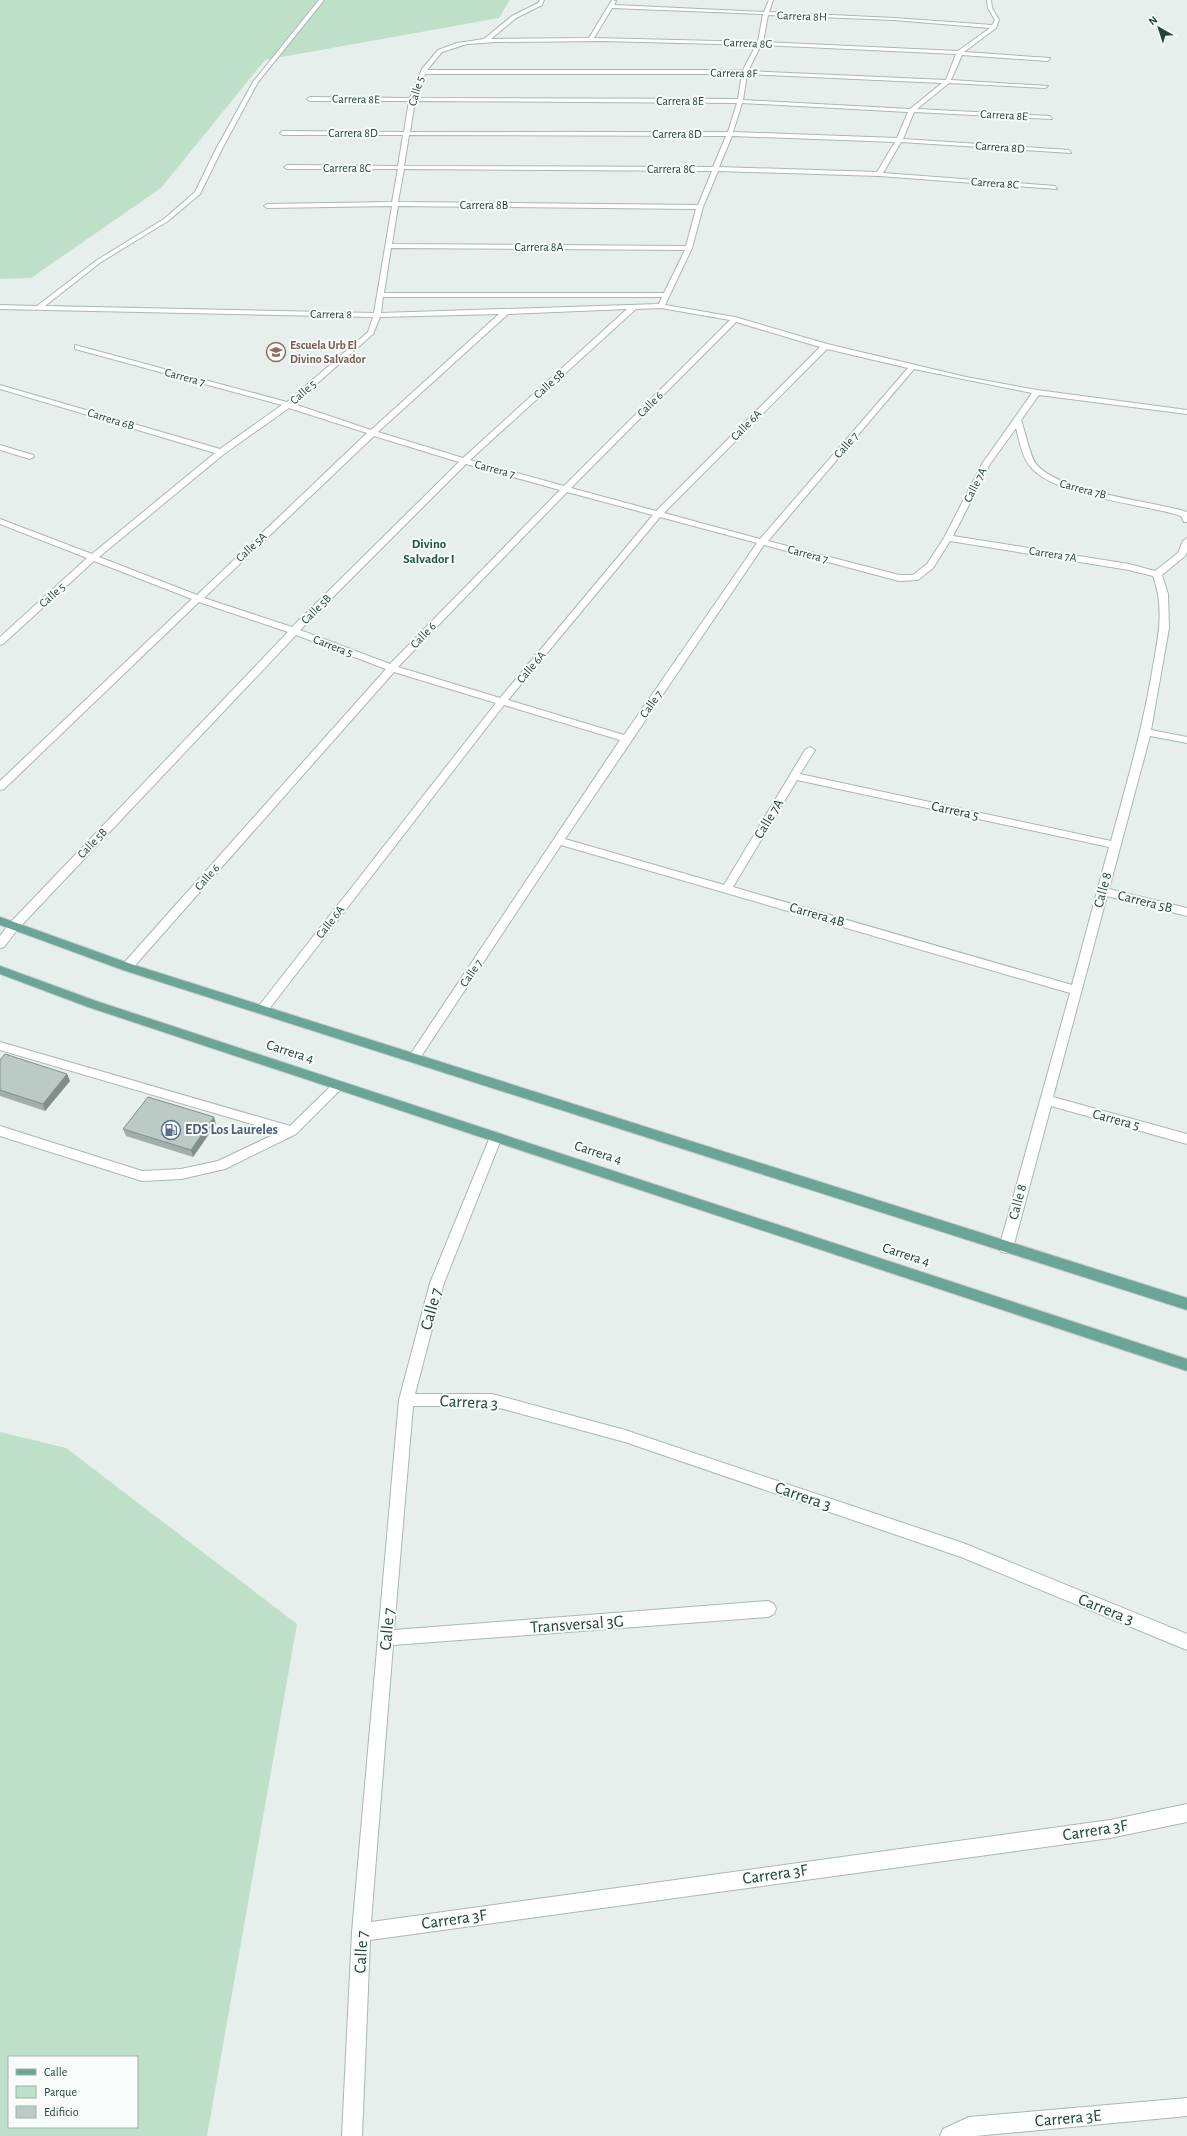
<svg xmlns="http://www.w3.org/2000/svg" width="1187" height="2136" font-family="'Alegreya Sans',sans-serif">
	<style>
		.green { fill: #bfe0c8; fill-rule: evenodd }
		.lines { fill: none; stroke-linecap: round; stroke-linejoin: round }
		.minor-casing { stroke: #a8b8b2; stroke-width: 2 }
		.major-casing { stroke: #c2cac8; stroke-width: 2 }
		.minor { fill: #fff; fill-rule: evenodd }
		.major { fill: #6aa596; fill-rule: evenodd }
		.wall { fill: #a1aea9 }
		.shaded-wall { fill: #838d89 }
		.building { fill: #bbcac4; stroke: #838d89 }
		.labels { text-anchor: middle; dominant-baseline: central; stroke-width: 4; stroke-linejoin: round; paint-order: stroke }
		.far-street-label { font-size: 12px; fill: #24423a; stroke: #f7fbf9 }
		.far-education-label { font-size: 12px; font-weight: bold; fill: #785e54; stroke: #f7fbf9; text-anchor: start }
		.far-neighbourhood-label { font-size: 13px; font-weight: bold; fill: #1f5548; stroke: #f7fbf9 }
		.street-label { font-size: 14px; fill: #24423a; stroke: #f7fbf9 }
		.service-label { font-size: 14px; font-weight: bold; fill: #4e5e75; stroke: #f7fbf9; text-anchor: start }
		.near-street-label { font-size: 17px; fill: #24423a; stroke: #f7fbf9 }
	</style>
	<rect width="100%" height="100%" fill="#e6efeb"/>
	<g class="green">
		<polygon points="0,0 510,0 499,18 265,60 161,188 31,278 0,279"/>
		<path d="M0,1432L66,1448L297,1624L207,2136H0ZM9,2057H137V2127H9Z"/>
	</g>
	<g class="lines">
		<defs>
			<g id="minor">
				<path d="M319,0H324L258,82L222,149L200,194L168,221L101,262L45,306L374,313L392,206L267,208L264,206L267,204L392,202L398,169H287L284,167L287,165L398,166L403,135H283L280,133L283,131L404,132L409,101H310L307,99L310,97L410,98L422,69L438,50L457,43L484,39L512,16L538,3L540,0H544L542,5L516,18L491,39L589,38L612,0L616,1L614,5L764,12L769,0H773L769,12L894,18L992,25L995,20L988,8L987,0H991L992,8L999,20L996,28L964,52L1050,58L1048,61L962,55L951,80L1048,86L1045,88L949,83L917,109L1050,116L1052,119L914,112L903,139L1069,150L1071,153L901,142L883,173L1055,186L1057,189L879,176L718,171L703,207L692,248L665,305L735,317L827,344L966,377L1037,390L1187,410V414L1039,395L1021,420C1025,431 1030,456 1036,464C1060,493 1149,500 1187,512V522H1184L1181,516C1142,503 1052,497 1029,465C1022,456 1019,439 1016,428L990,464L953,536L1129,564L1155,571L1178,553L1183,541L1187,538V552L1185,556L1162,575L1168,594L1169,628L1151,730L1187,737V743L1150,736L1109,889L1187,908V916L1107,896L1053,1097L1187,1134V1144L1051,1106L1013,1248L1011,1252L1006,1253L1001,1252L999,1248L1070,993L561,845L418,1061H410L408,1058L620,740L504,705L266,1013H258L256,1010L258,1007L496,703L394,672L131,970H123L121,967L123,964L386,669L296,635L17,930L4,947L0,948V936L9,924L288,632L199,602L4,789L0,790V781L192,599L94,561L3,644L0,645V637L87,558L0,524V519L92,554L215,453L0,389V385L220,449L282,405L75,349V345L287,402L368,332L373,317L0,309V305L37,306L97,260L164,219L195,192L216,149L253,82ZM612,8L763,14L758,42L594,38ZM768,15L894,20L990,28L958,51L763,42ZM603,41L756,45L743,70H427L442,52L467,44L496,42ZM761,45L956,54L946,80L748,71ZM425,74H742L738,99L416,98ZM747,74L942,83L910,109L743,100ZM415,101L737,103L728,132H410ZM742,103L908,112L897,138L733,132ZM409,135L726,136L713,167L404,166ZM732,136L895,142L877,172L719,167ZM404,169L712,171L698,205L398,202ZM398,206L696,209L686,246L392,244ZM391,248L685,250L664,293H384ZM383,297H662L659,304L381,313ZM661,308L730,320L564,486L470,460L636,309ZM627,309L463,458L378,432L508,314ZM499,314L371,430L294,404L373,334L380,317ZM736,322L820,347L656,511L571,488ZM827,349L908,368L760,539L664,513ZM914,369L1032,393L982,464L944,538L927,564L913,575H899L768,541ZM289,408L367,433L197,595L99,557L224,454ZM374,436L459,462L292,627L204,598ZM466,464L560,490L390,664L300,630ZM567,492L653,515L500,698L398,667ZM660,517L757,543L624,735L508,700ZM950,541L1129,570L1153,576C1166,611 1157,642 1151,678C1141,734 1126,786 1111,841L800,774L815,750L810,747L805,750L724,885L565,839L764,545L899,581L918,580L933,568ZM797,780L1109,847L1072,985L733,887Z"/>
				<polygon points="0,445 33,455 34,457 30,459 0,450"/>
				<polygon points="0,1042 290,1126 335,1082 343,1082 345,1085 296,1134 225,1169 181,1179 142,1181 0,1136 0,1126 142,1171 181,1169 218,1161 279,1132 0,1050"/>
				<polygon points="496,1132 500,1134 502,1137 444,1283 415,1394 492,1394 625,1430 963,1543 1187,1634 1187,1650 961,1557 625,1442 492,1406 413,1406 394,1630 768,1601 774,1604 776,1609 774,1614 768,1617 393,1645 371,1922 1110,1820 1187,1804 1187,1822 1110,1838 370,1940 362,2136 342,2136 352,1932 399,1400 430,1283 490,1137 492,1134"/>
				<polygon points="1187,2098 1187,2116 975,2136 940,2136 943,2129 969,2117"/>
			</g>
			<g id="major">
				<polygon points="0,917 131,964 1187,1298 1187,1310 123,970 0,925"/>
				<polygon points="0,966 96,1001 1187,1359 1187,1371 88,1007 0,974"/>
			</g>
		</defs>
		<use href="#minor" class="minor-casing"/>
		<use href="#major" class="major-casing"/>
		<use href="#minor" class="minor"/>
		<use href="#major" class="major"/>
	</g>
	<g class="wall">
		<polygon points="0,1060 67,1074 70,1081 45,1111 0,1096"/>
		<polygon points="216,1124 193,1157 126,1136 123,1129"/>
	</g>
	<g class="shaded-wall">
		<polygon points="67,1074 70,1081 45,1111 43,1104"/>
		<polygon points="214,1117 216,1124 193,1157 191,1150"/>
	</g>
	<g class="building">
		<polygon points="5,1054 67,1074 43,1104 0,1090 0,1060"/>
		<polygon points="148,1097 214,1117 191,1150 123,1129"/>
	</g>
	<defs>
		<symbol id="school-ring" viewBox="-11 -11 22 22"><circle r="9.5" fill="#f7fbf9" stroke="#8d6e63" stroke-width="1.5"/><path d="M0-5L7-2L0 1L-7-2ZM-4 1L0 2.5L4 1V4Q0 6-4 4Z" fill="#8d6e63"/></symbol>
		<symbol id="fuel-ring" viewBox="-11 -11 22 22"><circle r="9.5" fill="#f7fbf9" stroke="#5c6f8a" stroke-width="1.5"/><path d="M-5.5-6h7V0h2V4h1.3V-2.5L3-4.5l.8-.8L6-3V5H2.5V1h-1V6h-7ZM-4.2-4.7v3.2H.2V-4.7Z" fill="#5c6f8a"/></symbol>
	</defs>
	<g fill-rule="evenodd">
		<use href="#school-ring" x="265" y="341" width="22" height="22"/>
		<use href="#fuel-ring" x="160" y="1119" width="22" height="22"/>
	</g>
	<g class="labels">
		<g class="far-street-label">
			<text transform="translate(802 16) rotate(2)">Carrera 8H</text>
			<text transform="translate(748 43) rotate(2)">Carrera 8G</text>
			<text transform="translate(734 73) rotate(1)">Carrera 8F</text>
			<text transform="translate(416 91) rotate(-73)">Calle 5</text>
			<text transform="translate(356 99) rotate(1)">Carrera 8E</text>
			<text x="680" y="101">Carrera 8E</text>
			<text transform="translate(1004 115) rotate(3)">Carrera 8E</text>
			<text x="353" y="133">Carrera 8D</text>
			<text x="677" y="134">Carrera 8D</text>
			<text transform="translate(1000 147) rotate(4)">Carrera 8D</text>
			<text x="347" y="168">Carrera 8C</text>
			<text x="671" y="169">Carrera 8C</text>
			<text transform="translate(995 183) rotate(4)">Carrera 8C</text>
			<text x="484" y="205">Carrera 8B</text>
			<text x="539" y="247">Carrera 8A</text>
			<text transform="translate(331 314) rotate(1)">Carrera 8</text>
			<text transform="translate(185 377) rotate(15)">Carrera 7</text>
			<text transform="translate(549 384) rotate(-42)">Calle 5B</text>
			<text transform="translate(303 392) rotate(-41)">Calle 5</text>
			<text transform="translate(650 404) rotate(-45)">Calle 6</text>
			<text transform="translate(111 419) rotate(17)">Carrera 6B</text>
			<text transform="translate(746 425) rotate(-45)">Calle 6A</text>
			<text transform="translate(846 445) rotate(-49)">Calle 7</text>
			<text transform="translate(495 469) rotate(15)">Carrera 7</text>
			<text transform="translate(975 485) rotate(-63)">Calle 7A</text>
			<text transform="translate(1083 489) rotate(15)">Carrera 7B</text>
			<text transform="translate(251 547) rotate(-43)">Calle 5A</text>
			<text transform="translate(808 554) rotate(15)">Carrera 7</text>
			<text transform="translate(1053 554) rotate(9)">Carrera 7A</text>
			<text transform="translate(52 595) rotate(-42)">Calle 5</text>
			<text transform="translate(316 609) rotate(-45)">Calle 5B</text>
			<text transform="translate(423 635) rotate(-46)">Calle 6</text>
			<text transform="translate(333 646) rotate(21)">Carrera 5</text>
			<text transform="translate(531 667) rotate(-50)">Calle 6A</text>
			<text transform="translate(651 704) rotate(-55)">Calle 7</text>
			<text transform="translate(92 843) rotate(-46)">Calle 5B</text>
			<text transform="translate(207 877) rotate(-48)">Calle 6</text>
			<text transform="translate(330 922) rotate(-52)">Calle 6A</text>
			<text transform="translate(471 973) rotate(-56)">Calle 7</text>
		</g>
		<g class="far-education-label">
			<text x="290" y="345">Escuela Urb El<tspan x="290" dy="14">Divino Salvador</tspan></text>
		</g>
		<g class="far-neighbourhood-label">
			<text x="429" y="544">Divino<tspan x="429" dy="15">Salvador I</tspan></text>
		</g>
		<g class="street-label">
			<text transform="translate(955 811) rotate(12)">Carrera 5</text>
			<text transform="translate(769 819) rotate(-59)">Calle 7A</text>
			<text transform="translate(1103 890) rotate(-75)">Calle 8</text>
			<text transform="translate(1145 902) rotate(14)">Carrera 5B</text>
			<text transform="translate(817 915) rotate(16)">Carrera 4B</text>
			<text transform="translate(290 1052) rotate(18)">Carrera 4</text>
			<text transform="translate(1116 1120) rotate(15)">Carrera 5</text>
			<text transform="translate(598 1153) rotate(18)">Carrera 4</text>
			<text transform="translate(1018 1202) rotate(-75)">Calle 8</text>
			<text transform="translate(906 1255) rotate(18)">Carrera 4</text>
		</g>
		<g class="service-label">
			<text x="185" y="1130">EDS Los Laureles</text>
		</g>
		<g class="near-street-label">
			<text transform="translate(431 1309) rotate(-75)">Calle 7</text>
			<text transform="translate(469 1402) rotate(3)">Carrera 3</text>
			<text transform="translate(803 1496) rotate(19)">Carrera 3</text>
			<text transform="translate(1106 1609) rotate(22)">Carrera 3</text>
			<text transform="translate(577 1624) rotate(-4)">Transversal 3G</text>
			<text transform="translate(387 1629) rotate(-85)">Calle 7</text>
			<text transform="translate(1095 1830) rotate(-9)">Carrera 3F</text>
			<text transform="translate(775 1874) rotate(-8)">Carrera 3F</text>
			<text transform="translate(454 1919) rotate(-8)">Carrera 3F</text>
			<text transform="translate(361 1952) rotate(-87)">Calle 7</text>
			<text transform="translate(1068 2118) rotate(-5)">Carrera 3E</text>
		</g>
	</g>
	<rect x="8" y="2056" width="130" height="72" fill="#f7fbf9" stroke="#a3b1ad"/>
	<rect x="16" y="2069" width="20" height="6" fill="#6aa596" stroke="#a3b1ad"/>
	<text x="44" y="2076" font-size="12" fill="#24423a">Calle</text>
	<rect x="16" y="2086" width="20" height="12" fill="#bfe0c8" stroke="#a3b1ad"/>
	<text x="44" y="2096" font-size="12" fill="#24423a">Parque</text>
	<rect x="16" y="2106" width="20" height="12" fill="#bbcac4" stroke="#a3b1ad"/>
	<text x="44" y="2116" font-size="12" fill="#24423a">Edificio</text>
	<g transform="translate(1159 28) rotate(321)" stroke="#f7fbf9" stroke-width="3" paint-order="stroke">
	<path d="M0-3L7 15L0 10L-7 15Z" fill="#24423a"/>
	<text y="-6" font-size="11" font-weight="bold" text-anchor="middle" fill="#24423a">N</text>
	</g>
</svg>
